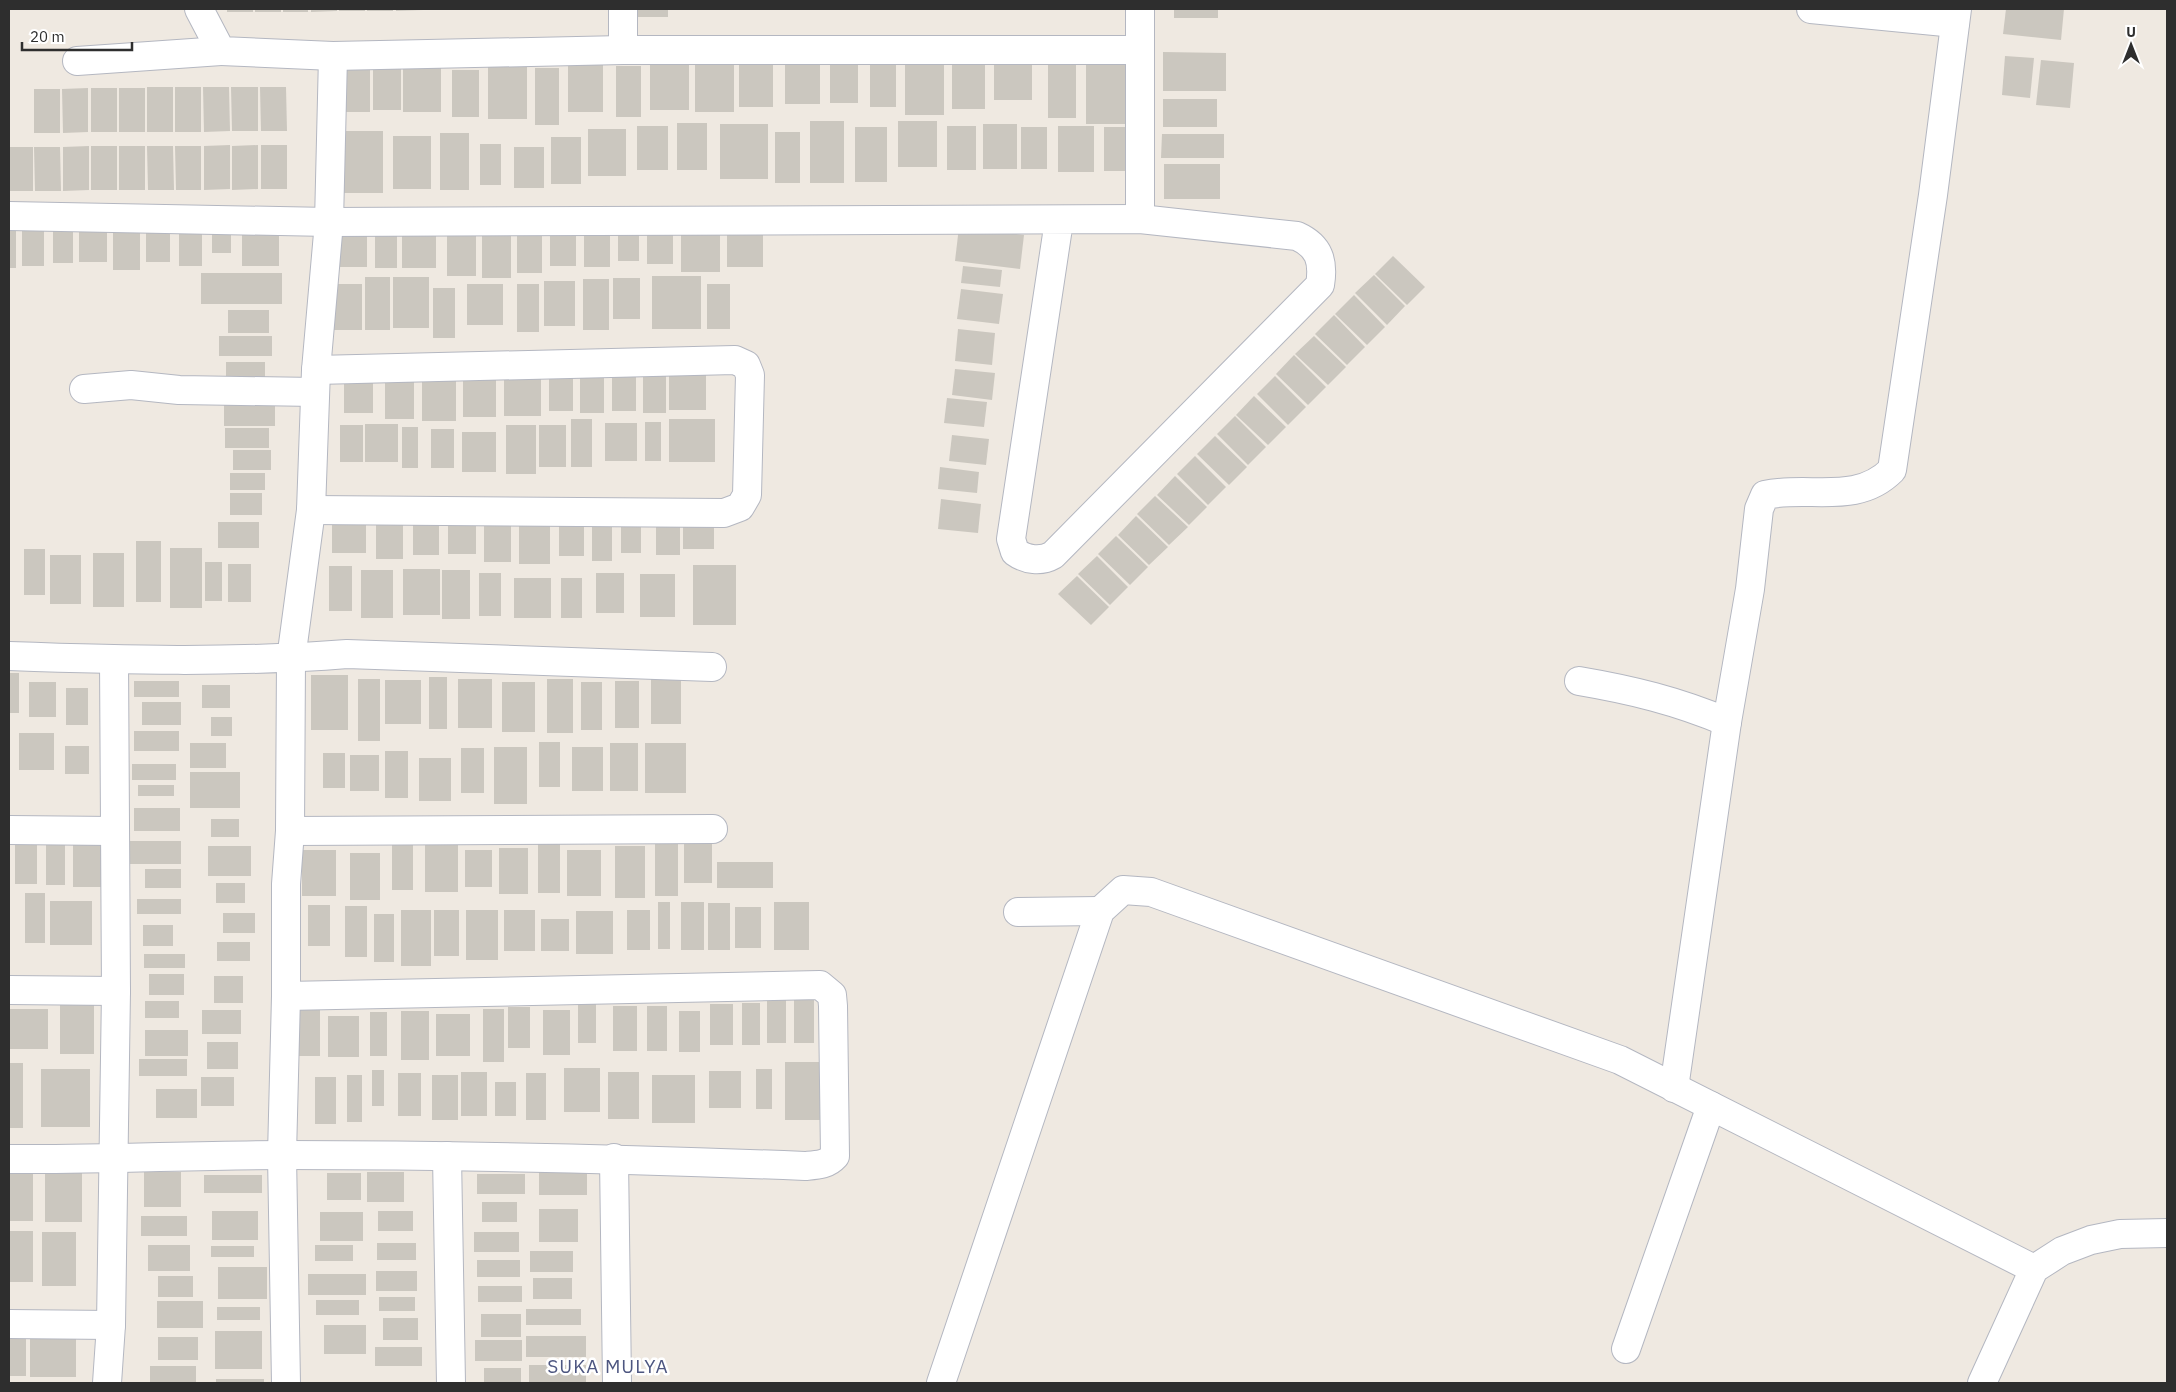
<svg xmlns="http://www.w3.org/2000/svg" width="2176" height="1392" font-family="'IBM Plex Sans',sans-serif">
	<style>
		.building { fill: #cbc7bf }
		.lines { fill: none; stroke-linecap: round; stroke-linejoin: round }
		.minor-casing { stroke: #b4b7c1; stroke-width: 30 }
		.minor { stroke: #fff; stroke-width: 28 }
		.labels { text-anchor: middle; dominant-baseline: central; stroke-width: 5; stroke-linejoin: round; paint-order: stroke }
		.quarter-label { font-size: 19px; letter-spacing: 1px; fill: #4d5680; stroke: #fff }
	</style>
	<rect width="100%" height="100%" fill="#efe9e1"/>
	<g class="building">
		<rect x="227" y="9" width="26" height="3"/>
		<rect x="255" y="9" width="26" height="3"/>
		<rect x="283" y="9" width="25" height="3"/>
		<polygon points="311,9 337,9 337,11 311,12"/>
		<rect x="339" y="9" width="26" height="2"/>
		<rect x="367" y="9" width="26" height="2"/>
		<polygon points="396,9 423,9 423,10 396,11"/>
		<rect x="638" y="9" width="30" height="8"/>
		<rect x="1174" y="9" width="44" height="9"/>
		<polygon points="2006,9 2064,9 2061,40 2003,34"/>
		<rect x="830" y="51" width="28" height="52"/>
		<rect x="1048" y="52" width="28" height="66"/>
		<polygon points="1163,52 1226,53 1226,91 1163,91"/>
		<rect x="785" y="53" width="35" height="51"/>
		<rect x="952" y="53" width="33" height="56"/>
		<rect x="739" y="55" width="34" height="52"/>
		<rect x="994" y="55" width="38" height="45"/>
		<rect x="1086" y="56" width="48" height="68"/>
		<polygon points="2005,56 2034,58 2030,98 2002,95"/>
		<polygon points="334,57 370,58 370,112 334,112"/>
		<rect x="695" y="57" width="39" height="55"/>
		<rect x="905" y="57" width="39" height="58"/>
		<rect x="568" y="58" width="35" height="54"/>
		<rect x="650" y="58" width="39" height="52"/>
		<rect x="870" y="60" width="26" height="47"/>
		<polygon points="2041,60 2074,63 2070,108 2036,105"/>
		<rect x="403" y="61" width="38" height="51"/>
		<rect x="488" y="61" width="39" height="58"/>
		<rect x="373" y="64" width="28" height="46"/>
		<rect x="616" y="66" width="25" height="51"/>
		<rect x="535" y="68" width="24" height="57"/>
		<rect x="452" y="70" width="27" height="47"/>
		<rect x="147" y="87" width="26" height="45"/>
		<rect x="175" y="87" width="26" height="45"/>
		<polygon points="203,87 229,87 230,131 204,132"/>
		<polygon points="231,87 258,87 258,131 232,131"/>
		<polygon points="260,87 286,87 287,131 261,131"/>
		<polygon points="88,88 88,132 63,133 62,89"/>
		<rect x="91" y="88" width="26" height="44"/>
		<rect x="119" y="88" width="26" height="44"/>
		<rect x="34" y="89" width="26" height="44"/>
		<rect x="1163" y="99" width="54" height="28"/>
		<rect x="810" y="121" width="34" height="62"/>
		<rect x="898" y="121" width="39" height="46"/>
		<rect x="677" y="123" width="30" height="47"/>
		<rect x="720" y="124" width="48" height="55"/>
		<rect x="983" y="124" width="34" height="45"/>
		<rect x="637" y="126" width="31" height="44"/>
		<rect x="947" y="126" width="29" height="44"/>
		<rect x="1058" y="126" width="36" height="46"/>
		<rect x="855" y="127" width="32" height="55"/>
		<rect x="1021" y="127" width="26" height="42"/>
		<rect x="1104" y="127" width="33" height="44"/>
		<rect x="588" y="129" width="38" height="47"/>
		<rect x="336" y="131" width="47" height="62"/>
		<rect x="775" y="132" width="25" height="51"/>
		<rect x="440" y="133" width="29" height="57"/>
		<polygon points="1162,134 1224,134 1224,158 1161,158"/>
		<rect x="393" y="136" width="38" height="53"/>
		<rect x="551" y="137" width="30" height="47"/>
		<rect x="480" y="144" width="21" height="41"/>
		<polygon points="230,145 230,189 204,190 204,146"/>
		<polygon points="258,145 258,189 232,190 232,146"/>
		<rect x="261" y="145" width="26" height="44"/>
		<polygon points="89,146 89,190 63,191 63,147"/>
		<rect x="91" y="146" width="26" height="44"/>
		<rect x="119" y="146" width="26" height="44"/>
		<polygon points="147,146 173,146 174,190 148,190"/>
		<polygon points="175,146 201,146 201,190 176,190"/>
		<rect x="9" y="147" width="24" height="44"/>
		<polygon points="34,147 60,147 61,191 35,191"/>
		<rect x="514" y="147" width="30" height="41"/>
		<rect x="1164" y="164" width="56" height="35"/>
		<rect x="113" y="219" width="27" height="51"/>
		<rect x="179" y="221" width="23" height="45"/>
		<rect x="9" y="222" width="7" height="46"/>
		<rect x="550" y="222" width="26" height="44"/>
		<rect x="618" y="222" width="21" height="39"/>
		<rect x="727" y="222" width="36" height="45"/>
		<rect x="647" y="223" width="26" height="41"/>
		<rect x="79" y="224" width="28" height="38"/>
		<rect x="212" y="224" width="19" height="29"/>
		<rect x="402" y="224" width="34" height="44"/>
		<rect x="447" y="225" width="29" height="51"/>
		<rect x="681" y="225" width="39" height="47"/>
		<rect x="22" y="226" width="22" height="40"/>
		<rect x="53" y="226" width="20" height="37"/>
		<rect x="146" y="226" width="24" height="36"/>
		<rect x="482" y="226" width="29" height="52"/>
		<rect x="242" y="227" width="37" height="39"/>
		<rect x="375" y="227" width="22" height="41"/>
		<rect x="517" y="227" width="25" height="46"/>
		<polygon points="959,227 1024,235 1020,269 955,261"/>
		<rect x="338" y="228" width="29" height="39"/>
		<rect x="584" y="230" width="26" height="37"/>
		<polygon points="1393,256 1425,287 1407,305 1375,274"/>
		<polygon points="963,266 1002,270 1000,287 961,283"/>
		<rect x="201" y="273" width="81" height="31"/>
		<polygon points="1374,275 1405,306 1387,325 1355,293"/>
		<rect x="652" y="276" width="49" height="53"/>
		<rect x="365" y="277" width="25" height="53"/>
		<rect x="393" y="277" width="36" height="51"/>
		<rect x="613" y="278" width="27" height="41"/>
		<rect x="583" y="279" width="26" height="51"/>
		<rect x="544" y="281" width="31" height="45"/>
		<rect x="328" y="284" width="34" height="46"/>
		<rect x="467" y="284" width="36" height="41"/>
		<rect x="517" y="284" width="22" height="48"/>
		<rect x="707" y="284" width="23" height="45"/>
		<rect x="433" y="288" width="22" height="50"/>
		<polygon points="961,289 1003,294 999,324 957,319"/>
		<polygon points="1354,295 1385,327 1367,345 1335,314"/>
		<rect x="228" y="310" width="41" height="23"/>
		<polygon points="1334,315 1365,347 1347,365 1315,334"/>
		<polygon points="958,329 995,333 992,365 955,361"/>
		<rect x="219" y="336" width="53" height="20"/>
		<polygon points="1314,336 1346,367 1328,385 1295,354"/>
		<polygon points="1294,355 1326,387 1308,405 1276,374"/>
		<rect x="226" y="362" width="39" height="18"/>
		<rect x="669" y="369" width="37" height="41"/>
		<polygon points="955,369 995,373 992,400 952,395"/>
		<rect x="463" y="370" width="33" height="47"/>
		<rect x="344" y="371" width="29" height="42"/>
		<rect x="385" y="372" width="29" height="47"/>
		<rect x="422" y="372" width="34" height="49"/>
		<rect x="612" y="372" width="24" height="39"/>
		<rect x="549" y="374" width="24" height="37"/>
		<rect x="580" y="374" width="24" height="39"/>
		<rect x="643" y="375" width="23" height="38"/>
		<polygon points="1275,376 1306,407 1288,425 1257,394"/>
		<rect x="504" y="379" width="37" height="37"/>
		<polygon points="1254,396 1286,427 1268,445 1236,415"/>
		<polygon points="947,398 987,402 984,427 944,423"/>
		<rect x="224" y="402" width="51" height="24"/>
		<polygon points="1235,416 1266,447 1248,465 1217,434"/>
		<rect x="571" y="419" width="21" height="48"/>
		<rect x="669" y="419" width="46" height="43"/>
		<rect x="645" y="422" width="16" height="39"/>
		<rect x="605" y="423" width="32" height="38"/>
		<rect x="365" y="424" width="33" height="38"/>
		<rect x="340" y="425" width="23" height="37"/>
		<rect x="506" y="425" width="30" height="49"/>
		<rect x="539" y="425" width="27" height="42"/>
		<rect x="402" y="427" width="16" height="41"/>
		<rect x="225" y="428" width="44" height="20"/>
		<rect x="431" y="429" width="23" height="39"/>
		<rect x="462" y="432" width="34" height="40"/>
		<polygon points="952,435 989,439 986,465 949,461"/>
		<polygon points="1215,436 1247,467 1229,485 1197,454"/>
		<rect x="233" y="450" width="38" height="20"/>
		<polygon points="1195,456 1226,487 1208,505 1177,474"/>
		<polygon points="940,467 979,472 977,493 938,489"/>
		<rect x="230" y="473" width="35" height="17"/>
		<polygon points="1175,476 1207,507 1189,525 1157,495"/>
		<rect x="230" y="493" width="32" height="22"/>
		<polygon points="1155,496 1188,527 1169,545 1137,514"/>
		<polygon points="941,499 981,504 978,533 938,529"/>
		<rect x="332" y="513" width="34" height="40"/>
		<rect x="621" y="515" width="20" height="38"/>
		<rect x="683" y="515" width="31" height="34"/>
		<rect x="448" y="516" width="28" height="38"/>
		<polygon points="1136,516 1168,547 1149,565 1118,535"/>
		<rect x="376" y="518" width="27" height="41"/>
		<rect x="413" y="519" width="26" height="36"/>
		<rect x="519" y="519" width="31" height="45"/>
		<rect x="559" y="519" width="25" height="37"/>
		<rect x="656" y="519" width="24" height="36"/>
		<rect x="484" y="520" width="27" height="42"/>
		<rect x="592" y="520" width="20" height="41"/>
		<rect x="218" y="522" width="41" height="26"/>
		<polygon points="1116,536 1148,567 1130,585 1098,554"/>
		<rect x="136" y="541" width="25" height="61"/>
		<rect x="170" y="548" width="32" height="60"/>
		<rect x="24" y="549" width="21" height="46"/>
		<rect x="93" y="553" width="31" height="54"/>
		<rect x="50" y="555" width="31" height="49"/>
		<polygon points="1097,556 1128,587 1110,605 1078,574"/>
		<rect x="205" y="562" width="17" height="39"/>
		<rect x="228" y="564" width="23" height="38"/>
		<rect x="693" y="565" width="43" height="60"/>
		<rect x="329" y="566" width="23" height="45"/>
		<rect x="403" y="569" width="37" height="46"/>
		<rect x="361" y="570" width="32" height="48"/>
		<rect x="442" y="570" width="28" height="49"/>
		<rect x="479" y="573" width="22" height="43"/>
		<rect x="596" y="573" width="28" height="40"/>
		<rect x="640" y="574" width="35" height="43"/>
		<polygon points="1077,576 1109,607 1091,625 1058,594"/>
		<rect x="514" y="578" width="37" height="40"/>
		<rect x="561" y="578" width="21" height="40"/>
		<rect x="9" y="673" width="10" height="40"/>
		<rect x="651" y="674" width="30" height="50"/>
		<rect x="311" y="675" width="37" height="55"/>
		<rect x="429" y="677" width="18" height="52"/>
		<rect x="358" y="679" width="22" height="62"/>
		<rect x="458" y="679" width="34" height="49"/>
		<rect x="547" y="679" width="26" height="54"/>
		<rect x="385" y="680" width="36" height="44"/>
		<rect x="134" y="681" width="45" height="16"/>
		<rect x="615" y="681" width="24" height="47"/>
		<rect x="29" y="682" width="27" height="35"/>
		<rect x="502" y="682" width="33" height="50"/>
		<rect x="581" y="682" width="21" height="48"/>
		<rect x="202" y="685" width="28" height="23"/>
		<rect x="66" y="688" width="22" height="37"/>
		<rect x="142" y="702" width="39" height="23"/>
		<rect x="211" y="717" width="21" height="19"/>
		<rect x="134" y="731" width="45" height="20"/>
		<rect x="19" y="733" width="35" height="37"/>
		<rect x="539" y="742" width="21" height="45"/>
		<rect x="190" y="743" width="36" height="25"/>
		<rect x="610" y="743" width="28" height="48"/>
		<rect x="645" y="743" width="41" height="50"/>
		<rect x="65" y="746" width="24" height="28"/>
		<rect x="494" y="747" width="33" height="57"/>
		<rect x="572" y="747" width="31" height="44"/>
		<rect x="461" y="748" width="23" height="45"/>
		<rect x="385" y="751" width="23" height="47"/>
		<rect x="323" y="753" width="22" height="35"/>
		<rect x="350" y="755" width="29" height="36"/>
		<rect x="419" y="758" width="32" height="43"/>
		<rect x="132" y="764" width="44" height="16"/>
		<rect x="190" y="772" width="50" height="36"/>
		<rect x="138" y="785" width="36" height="11"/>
		<rect x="134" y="808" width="46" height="23"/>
		<rect x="211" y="819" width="28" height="18"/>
		<rect x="15" y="835" width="22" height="49"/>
		<rect x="46" y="835" width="19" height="50"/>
		<rect x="73" y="837" width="31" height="50"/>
		<rect x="684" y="840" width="28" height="43"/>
		<rect x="130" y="841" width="51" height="23"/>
		<rect x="538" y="842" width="22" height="51"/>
		<rect x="655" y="842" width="23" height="54"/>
		<rect x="425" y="843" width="33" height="49"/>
		<rect x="392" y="844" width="21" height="46"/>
		<rect x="208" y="846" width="43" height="30"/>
		<rect x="615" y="846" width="30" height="52"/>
		<rect x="499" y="848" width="29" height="46"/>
		<rect x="302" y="850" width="34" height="46"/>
		<rect x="465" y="850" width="27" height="37"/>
		<rect x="567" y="850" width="34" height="46"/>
		<rect x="350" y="853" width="30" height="47"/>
		<rect x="717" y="862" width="56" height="26"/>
		<rect x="145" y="869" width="36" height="19"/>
		<rect x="216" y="883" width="29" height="20"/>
		<rect x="25" y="893" width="20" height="50"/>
		<rect x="137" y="899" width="44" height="15"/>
		<rect x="50" y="901" width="42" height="44"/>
		<rect x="658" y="902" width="12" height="47"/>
		<rect x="681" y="902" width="23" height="48"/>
		<rect x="774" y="902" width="35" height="48"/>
		<rect x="708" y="903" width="22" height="47"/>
		<rect x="308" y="905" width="22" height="41"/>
		<rect x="345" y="906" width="22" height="51"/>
		<rect x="735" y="907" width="26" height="41"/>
		<rect x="401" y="910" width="30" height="56"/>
		<rect x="434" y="910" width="25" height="46"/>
		<rect x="466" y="910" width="32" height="50"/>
		<rect x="504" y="910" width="31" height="41"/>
		<rect x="627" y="910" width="23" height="40"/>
		<rect x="576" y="911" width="37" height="43"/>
		<rect x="223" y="913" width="32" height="20"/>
		<rect x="374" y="914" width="20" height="48"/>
		<rect x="541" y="919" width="28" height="32"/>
		<rect x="143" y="925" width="30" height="21"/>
		<rect x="217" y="942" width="33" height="19"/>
		<rect x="144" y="954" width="41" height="14"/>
		<rect x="149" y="974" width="35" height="21"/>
		<rect x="214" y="976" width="29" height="27"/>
		<rect x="767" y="997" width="19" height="46"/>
		<rect x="60" y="999" width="34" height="55"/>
		<rect x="794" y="1000" width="20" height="43"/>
		<rect x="145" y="1001" width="34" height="17"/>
		<rect x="742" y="1003" width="18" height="42"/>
		<rect x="578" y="1004" width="18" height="39"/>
		<rect x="710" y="1004" width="23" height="41"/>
		<rect x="613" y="1006" width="24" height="45"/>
		<rect x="647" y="1006" width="20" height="45"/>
		<rect x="508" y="1007" width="22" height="41"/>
		<rect x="293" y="1008" width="27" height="48"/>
		<rect x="9" y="1009" width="39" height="40"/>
		<rect x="483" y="1009" width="21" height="53"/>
		<rect x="202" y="1010" width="39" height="24"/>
		<rect x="543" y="1010" width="27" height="45"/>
		<rect x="401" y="1011" width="28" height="49"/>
		<rect x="679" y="1011" width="21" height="41"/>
		<rect x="370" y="1012" width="17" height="44"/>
		<rect x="436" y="1014" width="34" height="42"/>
		<rect x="328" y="1016" width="31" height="41"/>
		<rect x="145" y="1030" width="43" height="26"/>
		<rect x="207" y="1042" width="31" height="27"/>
		<rect x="139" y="1059" width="48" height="17"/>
		<rect x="785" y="1062" width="38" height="58"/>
		<rect x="9" y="1063" width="14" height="65"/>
		<rect x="564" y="1068" width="36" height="44"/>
		<rect x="41" y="1069" width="49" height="58"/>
		<rect x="756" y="1069" width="16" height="40"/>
		<rect x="372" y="1070" width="12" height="36"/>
		<rect x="709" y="1071" width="32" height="37"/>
		<rect x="461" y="1072" width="26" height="44"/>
		<rect x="608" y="1072" width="31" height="47"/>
		<rect x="398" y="1073" width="23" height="43"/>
		<rect x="526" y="1073" width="20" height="47"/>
		<rect x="347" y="1075" width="15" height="47"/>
		<rect x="432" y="1075" width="26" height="45"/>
		<rect x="652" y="1075" width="43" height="48"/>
		<rect x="201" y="1077" width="33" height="29"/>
		<rect x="315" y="1077" width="21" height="47"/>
		<rect x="495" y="1082" width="21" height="34"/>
		<rect x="156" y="1089" width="41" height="29"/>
		<rect x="45" y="1166" width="37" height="56"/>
		<rect x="539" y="1166" width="48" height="29"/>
		<rect x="9" y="1169" width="24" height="52"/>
		<rect x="144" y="1172" width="37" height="35"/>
		<rect x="367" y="1172" width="37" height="30"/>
		<rect x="327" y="1173" width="34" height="27"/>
		<rect x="477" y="1174" width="48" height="20"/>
		<rect x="204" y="1175" width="58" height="18"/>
		<rect x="482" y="1202" width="35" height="20"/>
		<rect x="539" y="1209" width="39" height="33"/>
		<rect x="212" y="1211" width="46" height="29"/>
		<rect x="378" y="1211" width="35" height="20"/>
		<rect x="320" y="1212" width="43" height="29"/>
		<rect x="141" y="1216" width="46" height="20"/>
		<rect x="9" y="1231" width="24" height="51"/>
		<rect x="42" y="1232" width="34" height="54"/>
		<rect x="474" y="1232" width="45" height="20"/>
		<rect x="377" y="1243" width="39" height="17"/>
		<rect x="148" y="1245" width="42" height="26"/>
		<rect x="315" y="1245" width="38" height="16"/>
		<rect x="211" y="1246" width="43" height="11"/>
		<rect x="530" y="1251" width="43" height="21"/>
		<rect x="477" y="1260" width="43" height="17"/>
		<rect x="218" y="1267" width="49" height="32"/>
		<rect x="376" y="1271" width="41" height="20"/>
		<rect x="308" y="1274" width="58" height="21"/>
		<rect x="158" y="1276" width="35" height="21"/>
		<rect x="533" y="1278" width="39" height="21"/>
		<rect x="478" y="1286" width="44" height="16"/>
		<rect x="379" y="1297" width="36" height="14"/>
		<rect x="316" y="1300" width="43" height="15"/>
		<rect x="157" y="1301" width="46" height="27"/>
		<rect x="217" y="1307" width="43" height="13"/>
		<rect x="526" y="1309" width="55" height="16"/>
		<rect x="481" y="1314" width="40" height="23"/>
		<rect x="383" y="1318" width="35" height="22"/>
		<rect x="324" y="1325" width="42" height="29"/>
		<rect x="9" y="1329" width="17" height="47"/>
		<rect x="215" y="1331" width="47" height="38"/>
		<rect x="30" y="1332" width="46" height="45"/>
		<rect x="526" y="1336" width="60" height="21"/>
		<rect x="158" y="1337" width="40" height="23"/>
		<rect x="475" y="1340" width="47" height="21"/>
		<rect x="375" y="1347" width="47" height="19"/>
		<rect x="529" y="1365" width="57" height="18"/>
		<rect x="150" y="1366" width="46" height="17"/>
		<rect x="484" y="1368" width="37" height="15"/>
		<rect x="216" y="1379" width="48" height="4"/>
	</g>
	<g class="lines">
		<defs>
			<g id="minor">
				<polyline points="199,9 221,51 333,56 623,50 1140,50"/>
				<polyline points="1140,9 1140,219"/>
				<polyline points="1811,9 1955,23"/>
				<polyline points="623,50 623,9"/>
				<polyline points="77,61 221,51"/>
				<path d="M9,216L329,222L1140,219L1297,236C1319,246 1324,261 1320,285L1053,555C1041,562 1026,560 1015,552L1011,539L1059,221"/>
				<polyline points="84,389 131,385 179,390 315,392"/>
				<polyline points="311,510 724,513 740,507 747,495 750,375 746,365 735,360 316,370"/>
				<path d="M9,656C121,660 235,663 347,654L712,667"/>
				<path d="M1579,681C1632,690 1677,701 1727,722"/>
				<polyline points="9,830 113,831"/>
				<polyline points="290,831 713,829"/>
				<polyline points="1018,912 1100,911"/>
				<polyline points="9,990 116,991"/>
				<path d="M1674,1088L1727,722L1750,589L1759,509L1765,495C1809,485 1856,506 1892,470L1933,195L1957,9"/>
				<polyline points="447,1156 451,1383"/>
				<polyline points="614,1158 617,1383"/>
				<path d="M9,1159C101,1160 193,1155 285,1155C458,1155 632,1159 805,1166C817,1165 827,1165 835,1156L833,1006L832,995L820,985L286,996"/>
				<polyline points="9,1324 111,1325"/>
				<polyline points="1626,1349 1711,1106"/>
				<polyline points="107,1383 111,1325 116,991 114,660"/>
				<polyline points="286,1383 282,1155 286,996 286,884 290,831 291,659 311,510 316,370 329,222 333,56"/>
				<polyline points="941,1383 1100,911 1123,890 1151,892 1620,1060 2034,1269"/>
				<polyline points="1982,1383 2034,1269 2062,1251 2091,1240 2120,1234 2167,1233"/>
			</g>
		</defs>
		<use href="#minor" class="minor-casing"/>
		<use href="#minor" class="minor"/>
	</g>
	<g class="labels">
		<g class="quarter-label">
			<text x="608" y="1366">SUKA MULYA</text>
		</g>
	</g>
	<rect width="2176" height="1392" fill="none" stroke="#2e2e2e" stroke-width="20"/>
	<g transform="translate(2131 45)" stroke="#ffffff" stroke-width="4" paint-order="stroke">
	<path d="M0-4L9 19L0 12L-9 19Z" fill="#2e2e2e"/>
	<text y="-8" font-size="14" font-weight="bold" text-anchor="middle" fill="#2e2e2e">U</text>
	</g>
	<path d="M22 42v8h110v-8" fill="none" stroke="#2e2e2e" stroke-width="2.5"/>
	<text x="30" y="42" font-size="15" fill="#2e2e2e" stroke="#ffffff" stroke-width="4" paint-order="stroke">20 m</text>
</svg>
